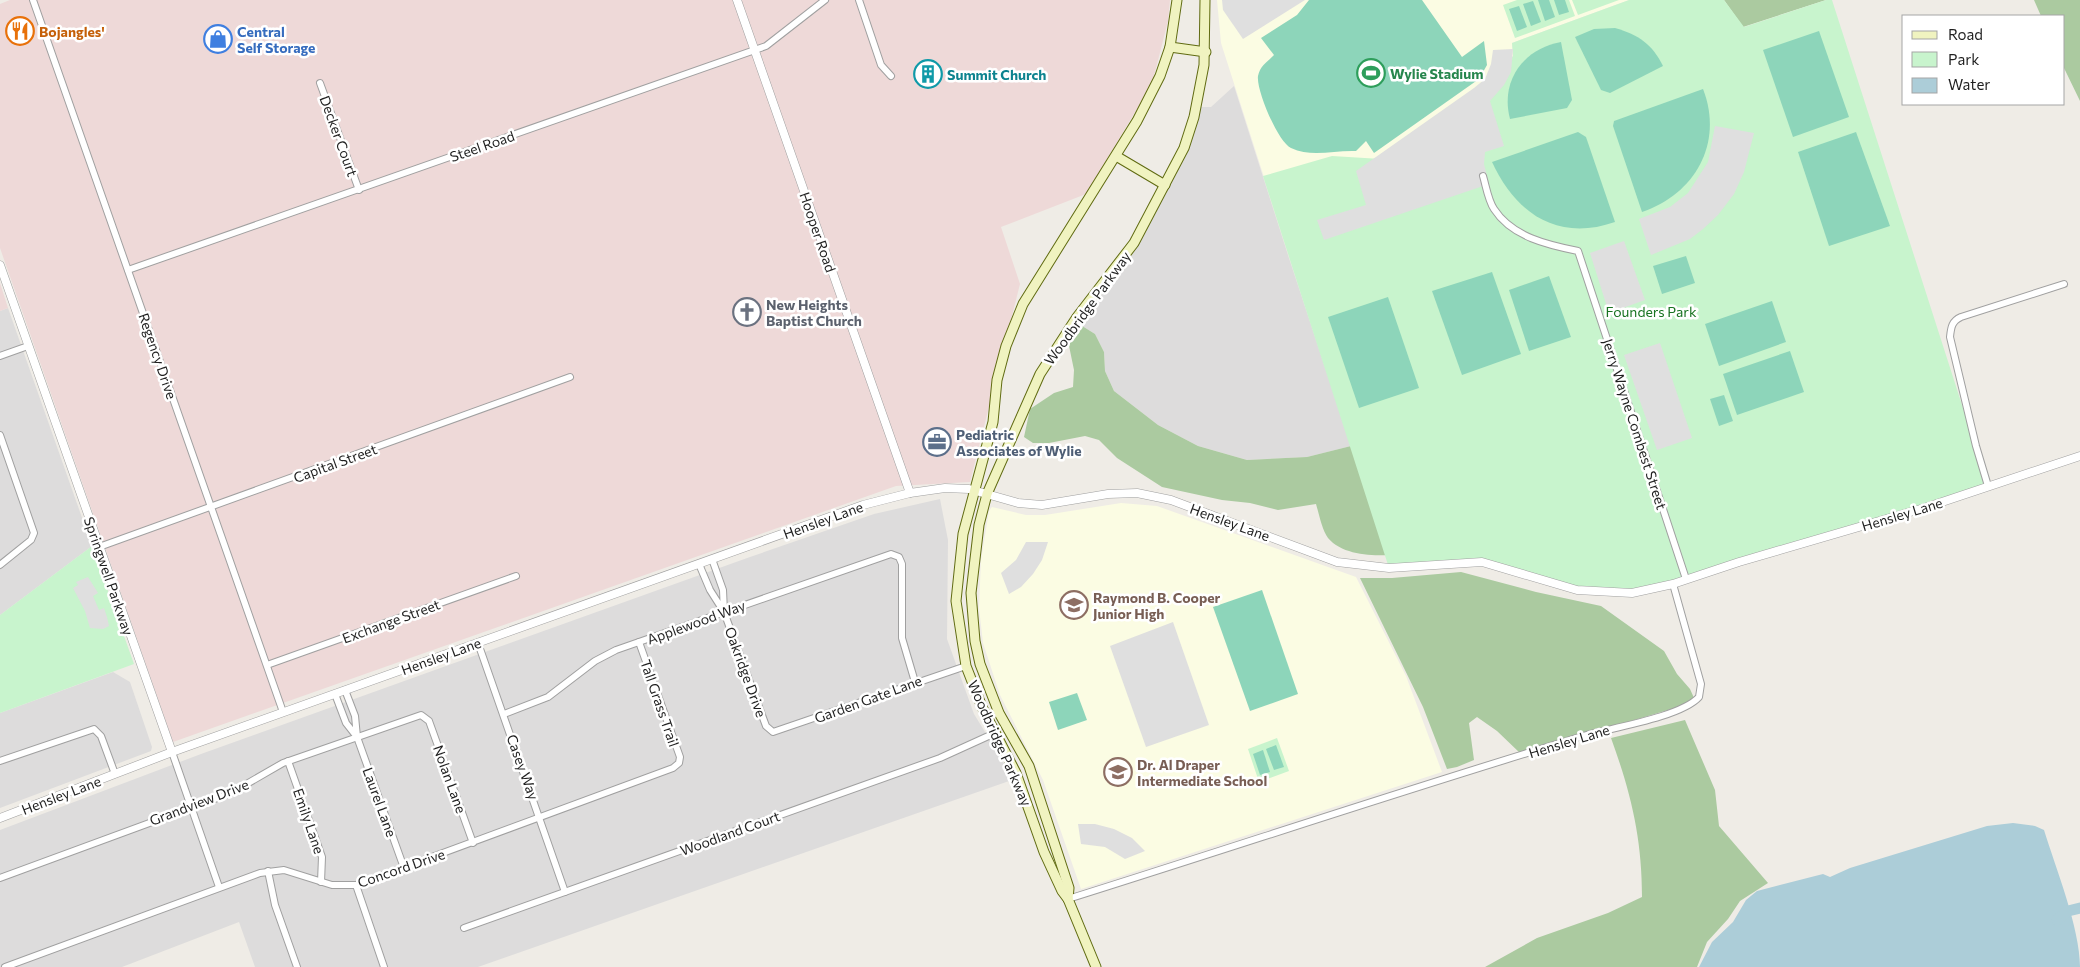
<svg xmlns="http://www.w3.org/2000/svg" width="2080" height="967" font-family="Commissioner,sans-serif">
	<style>
		.residential { fill: #dddcdc }
		.commercial { fill: #eed9d8 }
		.education { fill: #fbfce3 }
		.forest { fill: #abcaa0 }
		.park { fill: #c8f4cd }
		.pitch { fill: #8dd5ba }
		.parking { fill: #dfdfdf }
		.water { fill: #accdd8 }
		.lines { fill: none; stroke-linecap: round; stroke-linejoin: round }
		.river { stroke: #accdd8; stroke-width: 11 }
		.minor-casing { stroke: #a0a0a0; stroke-width: 8 }
		.tertiary-casing { stroke: #a0a0a0; stroke-width: 9 }
		.secondary-casing { stroke: #606b11; stroke-width: 11 }
		.minor { stroke: #fff; stroke-width: 6 }
		.tertiary { stroke: #fff; stroke-width: 8 }
		.secondary { stroke: #f0f3c0; stroke-width: 9 }
		.labels { text-anchor: middle; dominant-baseline: central; stroke-width: 5; stroke-linejoin: round; paint-order: stroke }
		.food-label { font-size: 14px; font-weight: bold; fill: #c56008; stroke: #fff; text-anchor: start }
		.shop-label { font-size: 14px; font-weight: bold; fill: #366cbe; stroke: #fff; text-anchor: start }
		.leisure-label { font-size: 14px; font-weight: bold; fill: #27864d; stroke: #fff; text-anchor: start }
		.culture-label { font-size: 14px; font-weight: bold; fill: #0d838f; stroke: #fff; text-anchor: start }
		.street-label { font-size: 14px; fill: #1f1f1f; stroke: #fff }
		.worship-label { font-size: 14px; font-weight: bold; fill: #5b616d; stroke: #fff; text-anchor: start }
		.park-label { font-size: 14px; fill: #187321; stroke: #fff }
		.service-label { font-size: 14px; font-weight: bold; fill: #4e5e75; stroke: #fff; text-anchor: start }
		.education-label { font-size: 14px; font-weight: bold; fill: #785e54; stroke: #fff; text-anchor: start }
	</style>
	<rect width="100%" height="100%" fill="#efece6"/>
	<g class="residential">
		<polygon points="1234,86 1288,255 1351,446 1307,457 1247,460 1198,446 1158,425 1114,391 1105,371 1104,352 1095,334 1079,324 1096,296 1142,236 1178,170 1192,138 1200,107 1211,107"/>
		<polygon points="8,308 92,546 0,615 0,311"/>
		<polygon points="940,499 948,540 947,639 974,714 1007,768 1012,780 478,967 255,967 239,922 122,967 0,967 0,830 201,754 750,557 874,514"/>
		<polygon points="113,672 130,682 152,747 151,751 0,808 0,713"/>
	</g>
	<g class="commercial">
		<polygon points="10,0 1170,0 1168,21 1152,84 1086,194 1001,227 1020,284 970,482 896,486 173,742 0,248 0,4"/>
		<polygon points="0,283 8,308 0,311"/>
	</g>
	<g class="education">
		<polygon points="1217,0 1629,0 1512,43 1513,56 1288,252 1221,43"/>
		<polygon points="1121,503 1157,506 1356,577 1406,676 1442,772 1081,889 1043,780 1000,695 983,643 979,608 981,560 989,511 992,507 1026,515 1045,515"/>
	</g>
	<g class="forest">
		<polygon points="1724,0 1826,0 1743,27"/>
		<polygon points="2034,0 2080,0 2080,101 2064,68 2064,16 2041,16"/>
		<path d="M1079,324L1095,334L1104,352L1105,371L1114,391L1158,425L1198,446L1247,460L1307,457L1351,446L1362,449L1396,555C1375,556 1343,556 1328,538C1322,530 1319,514 1316,504L1278,510L1250,503L1222,500L1162,487L1117,458L1099,440L1085,436L1049,443H1033L1024,437L1030,409L1054,393L1073,387L1074,370L1068,341Z"/>
		<polygon points="1461,572 1536,592 1601,606 1664,651 1677,674 1690,689 1694,698 1689,702 1678,707 1521,754 1497,731 1477,717 1469,723 1474,760 1457,767 1447,769 1423,707 1360,578 1392,578"/>
		<path d="M1685,720L1715,790L1719,826L1768,883L1740,901L1728,919L1707,942L1697,967H1485L1537,938L1608,913L1642,897C1642,838 1631,793 1611,738Z"/>
	</g>
	<g class="park">
		<polygon points="1517,0 1569,0 1575,16 1515,38 1503,5"/>
		<polygon points="1572,0 1619,0 1578,15"/>
		<polygon points="1629,0 1724,0 1744,27 1826,0 1832,0 1988,486 1632,593 1557,584 1490,565 1389,568 1263,176 1332,156 1381,159 1483,93 1513,56 1512,43"/>
		<polygon points="92,546 134,664 0,713 0,615"/>
		<polygon points="1277,738 1289,771 1259,782 1248,749"/>
	</g>
	<g class="pitch">
		<path d="M1309,0H1422L1462,57L1484,41L1487,65L1479,79L1374,153L1366,141L1356,151C1334,150 1312,158 1291,148C1278,142 1256,90 1258,76C1260,66 1267,62 1274,55L1261,38L1297,15Z"/>
		<polygon points="1538,0 1549,0 1555,17 1545,21"/>
		<polygon points="1554,0 1565,0 1569,12 1559,15"/>
		<polygon points="1533,1 1541,22 1531,26 1523,4"/>
		<polygon points="1519,6 1527,27 1517,31 1509,9"/>
		<path d="M1615,28C1639,35 1652,44 1663,66L1610,93L1601,90L1575,37L1594,29Z"/>
		<polygon points="1819,31 1849,117 1793,137 1763,50"/>
		<path d="M1561,42L1572,100L1567,108L1510,119C1500,81 1523,49 1561,42Z"/>
		<path d="M1703,89C1724,143 1695,194 1642,212L1613,126L1614,121Z"/>
		<path d="M1578,132L1586,137L1615,222C1558,242 1516,214 1492,162Z"/>
		<polygon points="1856,132 1890,226 1829,246 1798,152"/>
		<polygon points="1686,256 1695,283 1662,294 1653,266"/>
		<polygon points="1492,272 1521,354 1462,375 1432,291"/>
		<polygon points="1549,276 1571,337 1529,351 1509,290"/>
		<polygon points="1388,297 1419,388 1359,408 1328,317"/>
		<polygon points="1772,301 1786,342 1719,366 1705,324"/>
		<polygon points="1790,351 1804,392 1737,415 1723,374"/>
		<polygon points="1724,395 1733,421 1719,426 1710,399"/>
		<polygon points="1262,590 1298,694 1250,711 1213,607"/>
		<polygon points="1077,693 1087,720 1058,730 1049,702"/>
		<polygon points="1276,745 1284,767 1274,770 1266,749"/>
		<polygon points="1263,750 1270,772 1260,775 1253,754"/>
	</g>
	<g class="parking">
		<polygon points="1222,0 1305,0 1243,39 1223,10"/>
		<polygon points="1513,49 1511,72 1504,85 1490,101 1504,146 1485,152 1484,164 1489,184 1324,240 1317,220 1366,205 1356,171 1474,88 1485,79 1491,64 1493,50"/>
		<polygon points="1715,126 1754,133 1744,172 1734,194 1718,215 1703,229 1690,239 1651,255 1639,219 1670,207 1688,193 1708,162"/>
		<polygon points="1624,241 1645,300 1609,313 1590,253"/>
		<polygon points="1660,343 1692,438 1657,450 1624,355"/>
		<polygon points="1026,542 1048,542 1042,560 1033,574 1021,587 1009,594 1001,573 1016,560"/>
		<polygon points="88,577 98,593 93,596 99,610 104,608 107,617 109,626 103,629 90,628 85,611 73,588 78,585 76,582"/>
		<polygon points="1173,622 1209,725 1146,747 1110,646"/>
		<polygon points="1078,824 1095,824 1114,829 1132,838 1145,851 1125,859 1105,847 1081,844"/>
	</g>
	<path class="water" d="M2013,823L2035,826L2044,830C2056,869 2080,928 2080,967H1699L1712,942L1733,922L1746,900L1757,891L1823,874L1830,877L1850,868L1987,826Z"/>
	<g class="lines">
		<polyline class="river" points="2057,920 2068,911 2080,908"/>
		<defs>
			<g id="minor">
				<polyline points="33,0 283,712"/>
				<polyline points="859,0 881,65 891,76"/>
				<polyline points="320,83 359,190"/>
				<path d="M1483,176C1486,186 1488,200 1494,209C1512,237 1548,245 1578,251L1686,579"/>
				<polyline points="128,270 766,46 825,0"/>
				<polyline points="0,356 28,346"/>
				<polyline points="0,435 34,533 31,540 0,565"/>
				<path d="M1988,486L1976,446L1950,337C1951,327 1952,321 1961,317L2064,284"/>
				<polyline points="99,547 570,377"/>
				<polyline points="699,564 710,590 724,612 723,590 712,559"/>
				<polyline points="724,612 766,726 773,732 966,666"/>
				<polyline points="478,643 565,892"/>
				<polyline points="267,665 516,576"/>
				<polyline points="335,694 346,723 357,737 355,716 345,690"/>
				<polyline points="504,714 548,697 595,661 616,650 891,554 899,557 902,564 902,638 915,682"/>
				<polyline points="357,737 404,868"/>
				<polyline points="172,752 219,887"/>
				<polyline points="0,761 94,729 101,736 115,774"/>
				<polyline points="288,761 322,857 321,882"/>
				<polyline points="268,871 275,905 297,967"/>
				<polyline points="0,878 231,793 283,763 421,715 429,721 473,843"/>
				<polyline points="356,885 384,967"/>
				<path d="M1068,899C1240,845 1410,788 1583,736C1611,728 1681,717 1699,697L1701,684L1673,584"/>
				<polyline points="464,928 940,758 995,733"/>
				<polyline points="5,967 260,873 284,870 332,885 356,885 673,768 679,763 680,757 639,642"/>
			</g>
			<g id="tertiary">
				<polyline points="737,0 910,493"/>
				<polyline points="0,265 172,752"/>
				<polyline points="0,818 172,752 863,505 910,493 945,488 969,489 1018,503 1042,505 1108,494 1137,493 1171,500 1337,562 1389,568 1482,562 1577,590 1632,593 1673,584 1739,562 1924,508 2080,456"/>
			</g>
			<g id="secondary">
				<polyline points="1170,47 1206,52"/>
				<polyline points="1116,156 1165,185"/>
				<polyline points="1068,899 1069,888 1029,766 999,713 980,664 975,641 971,593 979,525 987,494 1040,374 1077,317 1134,243 1184,148 1194,117 1204,65 1205,0"/>
				<polyline points="1096,967 1068,899 1062,891 1044,852 1016,773 982,707 966,666 956,601 963,534 993,422 997,380 1006,346 1023,304 1137,121 1160,76 1170,47 1177,0"/>
			</g>
		</defs>
		<use href="#minor" class="minor-casing"/>
		<use href="#tertiary" class="tertiary-casing"/>
		<use href="#secondary" class="secondary-casing"/>
		<use href="#minor" class="minor"/>
		<use href="#tertiary" class="tertiary"/>
		<use href="#secondary" class="secondary"/>
	</g>
	<defs>
		<symbol id="restaurant-ring" viewBox="-11 -11 22 22"><circle r="9.5" fill="#fff" stroke="#e8710a" stroke-width="1.5"/><path d="M-5-6h1v4h1v-4h1v4h1v-4h1v5L-1.5 .5V6h-2V.5L-5-1ZM5-6V6H3V1.5H1.5Q1.5-4 5-6Z" fill="#e8710a"/></symbol>
		<symbol id="shop-ring" viewBox="-11 -11 22 22"><circle r="9.5" fill="#fff" stroke="#3f7fe0" stroke-width="1.5"/><path d="M-5-2.5h2.3a2.7 3.5 0 0 1 5.4 0H5L5.5 6h-11ZM-1.5-2.5h3a1.5 2.3 0 0 0-3 0Z" fill="#3f7fe0"/></symbol>
		<symbol id="stadium-ring" viewBox="-11 -11 22 22"><circle r="9.5" fill="#fff" stroke="#2e9e5b" stroke-width="1.5"/><path d="M0-5a6.5 5 0 1 0 0 10a6.5 5 0 1 0 0-10ZM-3.5-1.8h7v3.6h-7Z" fill="#2e9e5b"/></symbol>
		<symbol id="building-ring" viewBox="-11 -11 22 22"><circle r="9.5" fill="#fff" stroke="#0f9aa8" stroke-width="1.5"/><path d="M-4-6H4V6H1V3H-1V6H-4ZM-2.5-4.3h1.7v1.8h-1.7ZM.8-4.3h1.7v1.8H.8ZM-2.5-1h1.7V.8h-1.7ZM.8-1h1.7V.8H.8Z" fill="#0f9aa8"/></symbol>
		<symbol id="church-ring" viewBox="-11 -11 22 22"><circle r="9.5" fill="#fff" stroke="#6b7280" stroke-width="1.5"/><path d="M-1.2-6h2.4v3.5h3.3v2.4h-3.3V6h-2.4V-.1h-3.3v-2.4h3.3Z" fill="#6b7280"/></symbol>
		<symbol id="office-ring" viewBox="-11 -11 22 22"><circle r="9.5" fill="#fff" stroke="#5c6f8a" stroke-width="1.5"/><path d="M-6-3h4V-5.5h4V-3h4V5H-6ZM-1-4.5V-3h2v-1.5ZM-6 0V1H6V0Z" fill="#5c6f8a"/></symbol>
		<symbol id="school-ring" viewBox="-11 -11 22 22"><circle r="9.5" fill="#fff" stroke="#8d6e63" stroke-width="1.5"/><path d="M0-5L7-2L0 1L-7-2ZM-4 1L0 2.5L4 1V4Q0 6-4 4Z" fill="#8d6e63"/></symbol>
	</defs>
	<g fill-rule="evenodd">
		<use href="#restaurant-ring" x="4" y="15" width="32" height="32"/>
		<use href="#shop-ring" x="202" y="23" width="32" height="32"/>
		<use href="#stadium-ring" x="1355" y="57" width="32" height="32"/>
		<use href="#building-ring" x="912" y="58" width="32" height="32"/>
		<use href="#church-ring" x="731" y="296" width="32" height="32"/>
		<use href="#office-ring" x="921" y="426" width="32" height="32"/>
		<use href="#school-ring" x="1058" y="589" width="32" height="32"/>
		<use href="#school-ring" x="1102" y="756" width="32" height="32"/>
	</g>
	<g class="labels">
		<g class="food-label">
			<text x="39" y="31">Bojangles'</text>
		</g>
		<g class="shop-label">
			<text x="237" y="31">Central<tspan x="237" dy="16">Self Storage</tspan></text>
		</g>
		<g class="leisure-label">
			<text x="1390" y="73">Wylie Stadium</text>
		</g>
		<g class="culture-label">
			<text x="947" y="74">Summit Church</text>
		</g>
		<g class="street-label">
			<text transform="translate(339 136) rotate(70)">Decker Court</text>
			<text transform="translate(482 146) rotate(-19)">Steel Road</text>
			<text transform="translate(818 232) rotate(71)">Hooper Road</text>
			<text transform="translate(1087 308) rotate(-54)">Woodbridge Parkway</text>
			<text transform="translate(158 356) rotate(71)">Regency Drive</text>
			<text transform="translate(1635 424) rotate(72)">Jerry Wayne Combest Street</text>
			<text transform="translate(335 463) rotate(-20)">Capital Street</text>
			<text transform="translate(1902 514) rotate(-17)">Hensley Lane</text>
			<text transform="translate(823 520) rotate(-20)">Hensley Lane</text>
			<text transform="translate(1230 522) rotate(20)">Hensley Lane</text>
			<text transform="translate(109 576) rotate(71)">Springwell Parkway</text>
			<text transform="translate(391 621) rotate(-20)">Exchange Street</text>
			<text transform="translate(696 622) rotate(-20)">Applewood Way</text>
			<text transform="translate(441 656) rotate(-20)">Hensley Lane</text>
			<text transform="translate(746 672) rotate(70)">Oakridge Drive</text>
			<text transform="translate(868 699) rotate(-20)">Garden Gate Lane</text>
			<text transform="translate(660 703) rotate(71)">Tall Grass Trail</text>
			<text transform="translate(1569 741) rotate(-17)">Hensley Lane</text>
			<text transform="translate(1000 743) rotate(66)">Woodbridge Parkway</text>
			<text transform="translate(523 767) rotate(70)">Casey Way</text>
			<text transform="translate(450 779) rotate(70)">Nolan Lane</text>
			<text transform="translate(61 795) rotate(-21)">Hensley Lane</text>
			<text transform="translate(199 802) rotate(-21)">Grandview Drive</text>
			<text transform="translate(380 802) rotate(70)">Laurel Lane</text>
			<text transform="translate(309 821) rotate(71)">Emily Lane</text>
			<text transform="translate(730 833) rotate(-20)">Woodland Court</text>
			<text transform="translate(401 868) rotate(-19)">Concord Drive</text>
		</g>
		<g class="worship-label">
			<text x="766" y="304">New Heights<tspan x="766" dy="16">Baptist Church</tspan></text>
		</g>
		<g class="park-label">
			<text x="1651" y="311">Founders Park</text>
		</g>
		<g class="service-label">
			<text x="956" y="434">Pediatric<tspan x="956" dy="16">Associates of Wylie</tspan></text>
		</g>
		<g class="education-label">
			<text x="1093" y="597">Raymond B. Cooper<tspan x="1093" dy="16">Junior High</tspan></text>
			<text x="1137" y="764">Dr. Al Draper<tspan x="1137" dy="16">Intermediate School</tspan></text>
		</g>
	</g>
	<rect x="1902" y="15" width="162" height="90" fill="#ffffff" stroke="#a5a5a5"/>
	<rect x="1912" y="31" width="25" height="8" fill="#f0f3c0" stroke="#a5a5a5"/>
	<text x="1948" y="40" font-size="15" fill="#1f1f1f">Road</text>
	<rect x="1912" y="52" width="25" height="15" fill="#c8f4cd" stroke="#a5a5a5"/>
	<text x="1948" y="65" font-size="15" fill="#1f1f1f">Park</text>
	<rect x="1912" y="78" width="25" height="15" fill="#accdd8" stroke="#a5a5a5"/>
	<text x="1948" y="90" font-size="15" fill="#1f1f1f">Water</text>
</svg>
